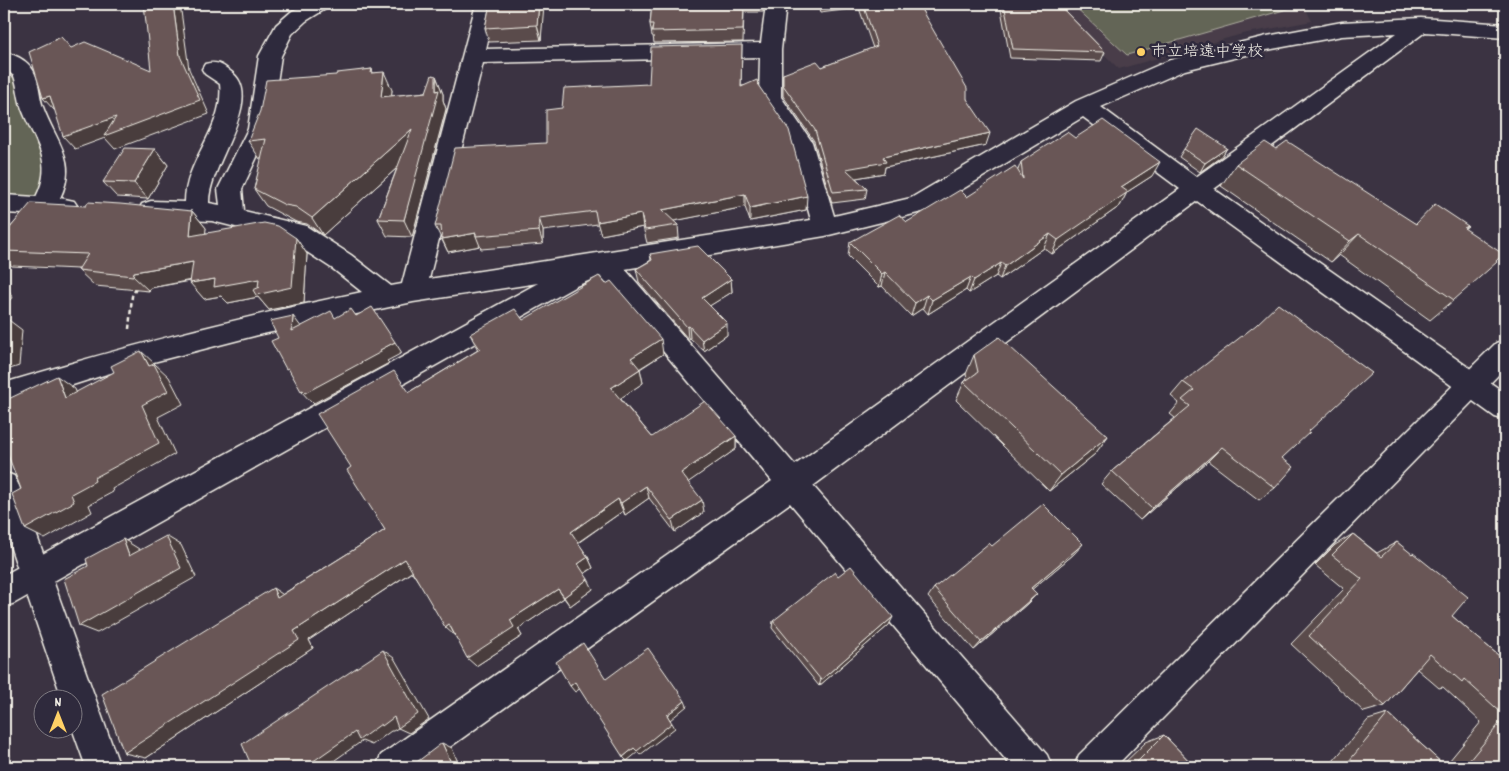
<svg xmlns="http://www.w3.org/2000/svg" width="1509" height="771" font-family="Dekko,'Klee One',sans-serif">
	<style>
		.built { fill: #493e48 }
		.green { fill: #646556; stroke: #acab9f }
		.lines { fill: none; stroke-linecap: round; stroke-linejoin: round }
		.street-casing { stroke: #f4f1e8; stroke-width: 3 }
		.secondary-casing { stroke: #f4f1e8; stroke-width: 3 }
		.path { stroke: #f4f1e8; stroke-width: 2.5; stroke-dasharray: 4.5 3; stroke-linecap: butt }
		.street { fill: #2f2a3d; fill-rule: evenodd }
		.secondary { fill: #2f2a3d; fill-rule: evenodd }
		.wall { fill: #5a4b4b; stroke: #f4f1e8 }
		.shaded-wall { fill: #4a3d3d; stroke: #f4f1e8 }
		.building { fill: #695757; stroke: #f4f1e8 }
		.poi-dot { fill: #ffd166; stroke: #2f2a3d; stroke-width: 2 }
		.labels { text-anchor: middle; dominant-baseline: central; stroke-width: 5; stroke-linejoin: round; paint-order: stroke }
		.far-poi-label { font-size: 16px; fill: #f4f1e8; stroke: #2f2a3d; text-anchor: start }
	</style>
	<rect width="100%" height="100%" fill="#3b3342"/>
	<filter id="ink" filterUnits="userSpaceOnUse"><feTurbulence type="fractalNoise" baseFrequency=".02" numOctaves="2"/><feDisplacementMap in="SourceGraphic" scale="10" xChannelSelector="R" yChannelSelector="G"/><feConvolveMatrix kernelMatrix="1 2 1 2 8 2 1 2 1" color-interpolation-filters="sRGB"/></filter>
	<g filter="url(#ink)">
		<polygon class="built" points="1027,4 1322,4 1306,9 1312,21 1242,34 1119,69 1062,13"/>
		<g class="green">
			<polygon points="1072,4 1305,4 1127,55"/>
			<polygon points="4,77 22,77 50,152 40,203 4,202"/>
		</g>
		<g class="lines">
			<defs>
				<g id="street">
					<path d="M306,4H330L327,8L306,21L292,34L281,56L270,129L242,189L244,211L306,226L351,255L391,286L402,284L476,4H496L486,49L761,43L766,4H786L781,50V97L812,142L834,216L911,198L1076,101L1170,60L1267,36L1342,22L1421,18L1505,24V38L1425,32L1214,189L1505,393V420L1495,417L1197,201L813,486L1047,755L1052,767H1012L790,503L422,767H376L381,755L772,481L600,276L576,286L15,603L4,607V575L538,283L413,302L258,335L107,374L4,407V383C122,347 241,317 362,292L333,269L290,241L212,221L151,219L142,216L139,210L142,204L151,201L185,202C185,159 225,128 220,84L205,74L202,69L205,64C216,61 221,64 230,71C268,97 208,164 209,203L220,205L218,189L248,129L259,56L276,25L292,11ZM1397,33L1196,177L1101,107L1185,70L1267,50L1342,36ZM760,57L759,98L790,143L811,220L429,279L483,63ZM1083,117L1180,189L795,465L625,269L825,236L926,211Z"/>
					<path d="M4,52C12,54 22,58 28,64C40,75 38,93 43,107C55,141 79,160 60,198L74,201L78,207L74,213L66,216L50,215L13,259L4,262V236L24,214L4,213V195L36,197C55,161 34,141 22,109C18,98 18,87 14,76L4,68Z"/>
				</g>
				<g id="secondary">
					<polygon points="1505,340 1505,368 1115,767 1074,767 1079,755 1496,343"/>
					<polygon points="4,472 14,476 19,486 120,767 86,767 72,728 72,698 62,698 4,528"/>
				</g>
			</defs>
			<use href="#street" class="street-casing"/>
			<use href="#secondary" class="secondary-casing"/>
			<polyline class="path" points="129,329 132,296 137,287"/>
			<use href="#street" class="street"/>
			<use href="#secondary" class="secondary"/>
		</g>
		<g class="wall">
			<polygon points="490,4 543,4 541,40 489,42 485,28"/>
			<polygon points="652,4 765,4 763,12 744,12 743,42 654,43 653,36 652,36 650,24"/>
			<polygon points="817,4 923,4 919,5 967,99 986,145 885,167 884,173 856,178 867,189 865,199 832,203 814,141 783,96 783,74 822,67 873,48 859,8 820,13"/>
			<polygon points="1000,4 1058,4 1105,52 1101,61 1010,58"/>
			<polygon points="1493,4 1505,4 1505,13"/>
			<polygon points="742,45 741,86 758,85 806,210 750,221 745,207 673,221 678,225 679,238 647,243 643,227 601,235 598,224 543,231 543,244 481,249 480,246 448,252 435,226 546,143 562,108 649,84"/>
			<polygon points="372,69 373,73 392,90 391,96 426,92 436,76 443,94 443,100 446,109 412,237 387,236 378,219 397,168 323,235 307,224 296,222 266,206 254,189 262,159 260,159 248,141 336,75"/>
			<polygon points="1075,138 1152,176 1127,192 1120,206 1052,254 1044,248 1000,279 996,276 969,293 966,290 928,314 923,308 911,316 882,286 879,287 848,256 850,242 907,222 967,197 1018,170 1021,162"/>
			<polygon points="1227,148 1222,156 1200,172 1179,157 1184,149"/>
			<polygon points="155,149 168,165 148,199 117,197 103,182"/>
			<polygon points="1276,149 1416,224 1468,226 1464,229 1454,300 1430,320 1339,255 1331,262 1221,186 1236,164"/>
			<polygon points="192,211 206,228 205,233 296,238 307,254 304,303 269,310 258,297 228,303 221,296 204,299 190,281 150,288 149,291 95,286 78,270 78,269 12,266 4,259 4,235"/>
			<polygon points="650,254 731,279 732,292 709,306 727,335 704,351 690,338 688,339 639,282 636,269 651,260"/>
			<polygon points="523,320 663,354 640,369 643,383 620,398 652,437 736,436 736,449 688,482 704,512 675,532 649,498 625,515 623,511 578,543 588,557 593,568 584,574 593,589 570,606 564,598 518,629 522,636 476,666 455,636 412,572 309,640 313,648 146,758 283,594 385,530 351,467 409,392 478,350 470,334"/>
			<polygon points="974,355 1108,436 1095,454 1049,491 956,400 964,382 967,379 966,374"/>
			<polygon points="1183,382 1309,431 1282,458 1275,488 1259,500 1208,461 1140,520 1101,484 1112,471 1175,418 1170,414 1179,403 1171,396"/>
			<polygon points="1353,534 1377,553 1397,542 1411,554 1413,553 1452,616 1505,661 1505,767 1328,767 1368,720 1388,714 1445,766 1481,722 1443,687 1439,688 1417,669 1385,706 1364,712 1291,644 1344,589 1315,565 1335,545"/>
			<polygon points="992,546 1074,554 1032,589 1037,594 1028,603 974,650 928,597 934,588"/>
			<polygon points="773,621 889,625 819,686 772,628"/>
			<polygon points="1164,735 1195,767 1120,767 1146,742"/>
		</g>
		<g class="shaded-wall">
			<polygon points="173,4 180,4 189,69 209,114 115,149 105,138 75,149 63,136 180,56"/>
			<polygon points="539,4 543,4 544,5 541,40 537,25"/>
			<polygon points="384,72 392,90 390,115 381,97"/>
			<polygon points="436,76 443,94 443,100 446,109 412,237 404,220 436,91"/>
			<polygon points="50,96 55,111 43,98"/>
			<polygon points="412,129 420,147 323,235 312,218"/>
			<polygon points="990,133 986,145 885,167 884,173 845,180 846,169 883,157"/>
			<polygon points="1227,148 1222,156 1200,172 1205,163"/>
			<polygon points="155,149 168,165 148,199 134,183"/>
			<polygon points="1160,162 1152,176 1127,192 1120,206 1052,254 1058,240 1121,187"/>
			<polygon points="745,194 745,207 664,223 662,210"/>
			<polygon points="807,196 806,210 750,221 750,208"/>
			<polygon points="192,211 206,228 204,252 190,236"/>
			<polygon points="641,214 643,227 601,235 597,222"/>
			<polygon points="539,218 543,231 543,244 539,231"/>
			<polygon points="476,233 476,236 480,246 448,252 442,239"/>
			<polygon points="1050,234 1044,248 1000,279 1005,266"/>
			<polygon points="1359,234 1339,255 1331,262 1350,241"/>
			<polygon points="296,238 307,254 304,303 269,310 258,297 228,303 221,296 204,299 190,283 215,279"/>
			<polygon points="193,262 207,277 150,288 149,291 133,276 134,272"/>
			<polygon points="1001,263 996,276 969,293 974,280"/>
			<polygon points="885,272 882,286 879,287 882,274"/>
			<polygon points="971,277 966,290 928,314 932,300"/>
			<polygon points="731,279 732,292 703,310 702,298"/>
			<polygon points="4,281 13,298 4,303"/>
			<polygon points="927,295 923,308 911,316 915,303"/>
			<polygon points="293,316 302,328 292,331"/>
			<polygon points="6,318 22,330 19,366 4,371 4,344"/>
			<polygon points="727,323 727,335 704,351 702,340"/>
			<polygon points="689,326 690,338 688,339 687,327"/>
			<polygon points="661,339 663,354 634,372 631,358"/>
			<polygon points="395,342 402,353 387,361 389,363 314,403 312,401 311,402 301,391"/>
			<polygon points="141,351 169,377 183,404 158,417 175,454 112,489 113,492 89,505 92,512 45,539 25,529 71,494 94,478 142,405 149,366"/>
			<polygon points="640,369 643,383 615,402 611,388"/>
			<polygon points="57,376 75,389 83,410 65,398"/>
			<polygon points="736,436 736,449 683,486 681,473"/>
			<polygon points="1108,436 1095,454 1049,491 1061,475"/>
			<polygon points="1222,447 1208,461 1140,520 1152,508"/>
			<polygon points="646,486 649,498 625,515 621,503"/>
			<polygon points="618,499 623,511 577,543 571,532"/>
			<polygon points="702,500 704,512 675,532 672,520"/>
			<polygon points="166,536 181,545 196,577 97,633 79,626"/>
			<polygon points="123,539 139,549 146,565 129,556"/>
			<polygon points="1083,544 1074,554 1023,597 1031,588"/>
			<polygon points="588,557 593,568 583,574 578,564"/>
			<polygon points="405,559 416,569 309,640 313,648 146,758 124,753 294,631"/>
			<polygon points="588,579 593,589 570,606 564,597"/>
			<polygon points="273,588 288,598 277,598"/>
			<polygon points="558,589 564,598 518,629 522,636 476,666 467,658 510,620"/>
			<polygon points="1037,594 1028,603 974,650 981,642"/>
			<polygon points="893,617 889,625 819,686 821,680"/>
			<polygon points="449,624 455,636 445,627"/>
			<polygon points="383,650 394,658 429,719 409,733 398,728 393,731 391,731 372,745 362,741 325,767 305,767"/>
			<polygon points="575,682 581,688 575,692 570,686"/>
			<polygon points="685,701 687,706 670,720 667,715"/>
			<polygon points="672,723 675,728 640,755 638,752 627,761 623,757 634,748"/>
			<polygon points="4,735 10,756 5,759 7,767 4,767"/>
			<polygon points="442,743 452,748 460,767 453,767"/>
		</g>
		<g class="building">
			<polygon points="144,4 173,4 180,56 200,100 104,136 116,117 63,136 50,96 43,98 29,52 61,37 71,48 85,42 151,70"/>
			<polygon points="490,4 539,4 537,25 485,28"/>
			<polygon points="652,4 744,4 743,30 652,32 653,24 650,24"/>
			<polygon points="863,4 918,4 967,88 967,99 990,133 883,157 886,162 846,169 867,189 833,192 815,130 783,85 783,74 817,61 822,67 877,46"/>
			<polygon points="1004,4 1058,4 1105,52 1013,49"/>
			<polygon points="742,45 741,87 757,80 758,85 789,130 807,196 750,208 745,194 662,210 678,225 645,230 641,214 597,222 595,211 539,218 539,231 476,236 476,233 442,239 441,226 435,226 455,148 546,143 546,110 562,108 564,88 649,84 651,47"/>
			<polygon points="372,69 371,73 384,72 381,97 426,92 432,75 436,76 436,91 439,90 404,220 378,219 412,129 312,218 296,207 285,205 254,189 266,139 248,141 260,111 266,80 336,75 337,73"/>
			<polygon points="1103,120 1160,162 1121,187 1128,192 1058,240 1050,234 1005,266 1001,263 974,280 971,277 932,300 927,295 915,303 885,272 882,274 850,242 899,215 907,222 960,190 967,197 1015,166 1023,179 1021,162 1067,132 1075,138"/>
			<polygon points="1198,129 1227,148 1205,163 1184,149"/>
			<polygon points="1287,141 1416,224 1435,204 1468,226 1464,228 1503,254 1496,261 1497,262 1454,300 1359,234 1350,241 1236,164 1265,142 1276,149"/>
			<polygon points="125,148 155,149 134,183 103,182"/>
			<polygon points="88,202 120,204 192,211 190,236 264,223 278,226 296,238 292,287 256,295 253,290 260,287 258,287 259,279 214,287 215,279 190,283 193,262 134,272 133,276 78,270 88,254 4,251 4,235 31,203 86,206"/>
			<polygon points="698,246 731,279 702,298 727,323 702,340 689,326 687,327 636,269 652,260 650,254"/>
			<polygon points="599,276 606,284 611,281 661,339 631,358 640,369 611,388 652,437 705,401 736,436 681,473 702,500 672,520 646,486 621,503 618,499 571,532 588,557 578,564 588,579 564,597 558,589 510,620 514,627 467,658 449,624 445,627 405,559 294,631 299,640 124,753 102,694 273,588 277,598 385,530 347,470 351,467 317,414 394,371 409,392 480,349 470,334 515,309 523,320"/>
			<polygon points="1278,304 1372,373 1309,431 1310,432 1282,458 1294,467 1275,488 1222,447 1152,508 1112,471 1190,406 1182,400 1194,390 1183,382 1256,325"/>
			<polygon points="372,307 395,342 380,350 381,352 305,393 303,390 301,391 288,368 286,369 271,341 278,338 270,321 293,316 292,331 331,311 335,318 351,309 356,316"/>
			<polygon points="4,317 6,318 4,344"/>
			<polygon points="999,337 1108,436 1061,475 964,382 978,372 974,355"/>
			<polygon points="141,351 149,366 154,364 168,391 142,405 159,443 94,478 95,481 71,494 74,502 25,529 12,494 21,489 4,445 4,401 57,376 65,398 114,372 111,366"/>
			<polygon points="1043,504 1083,544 1031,588 1037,594 981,642 934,588 989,543 992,546"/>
			<polygon points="1353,534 1381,557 1397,542 1412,554 1413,553 1468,597 1452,616 1505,661 1505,716 1464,679 1462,682 1430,654 1385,706 1309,636 1362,579 1332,555"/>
			<polygon points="166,536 181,568 79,626 64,579 88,566 86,559 123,539 129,556"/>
			<polygon points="851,566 893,617 821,680 773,621 835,572 838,576"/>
			<polygon points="583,643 606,679 648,648 685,701 667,715 672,723 637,751 634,748 623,757 575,682 570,686 556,662"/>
			<polygon points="383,650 418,714 398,728 394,717 382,726 381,724 359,740 355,732 305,767 252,767 242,744"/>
			<polygon points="1388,714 1446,767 1344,767"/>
			<polygon points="1505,717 1505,767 1464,767"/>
			<polygon points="1164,735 1195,767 1132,767"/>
			<polygon points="442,743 453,767 414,767 413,765"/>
		</g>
	</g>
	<circle class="poi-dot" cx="1141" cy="52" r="5"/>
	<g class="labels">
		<g class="far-poi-label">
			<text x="1151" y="52">市立培遠中学校</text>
		</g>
	</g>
	<rect width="1509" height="771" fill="none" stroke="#2f2a3d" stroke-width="20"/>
	<rect x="10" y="10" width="1489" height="751" fill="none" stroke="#f4f1e8" stroke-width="2" filter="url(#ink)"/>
	<g transform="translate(58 714)"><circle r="24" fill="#2f2a3d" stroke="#7e7a81"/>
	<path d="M0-4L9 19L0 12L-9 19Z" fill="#ffd166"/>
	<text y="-8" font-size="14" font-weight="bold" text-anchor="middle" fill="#f4f1e8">N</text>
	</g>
</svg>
